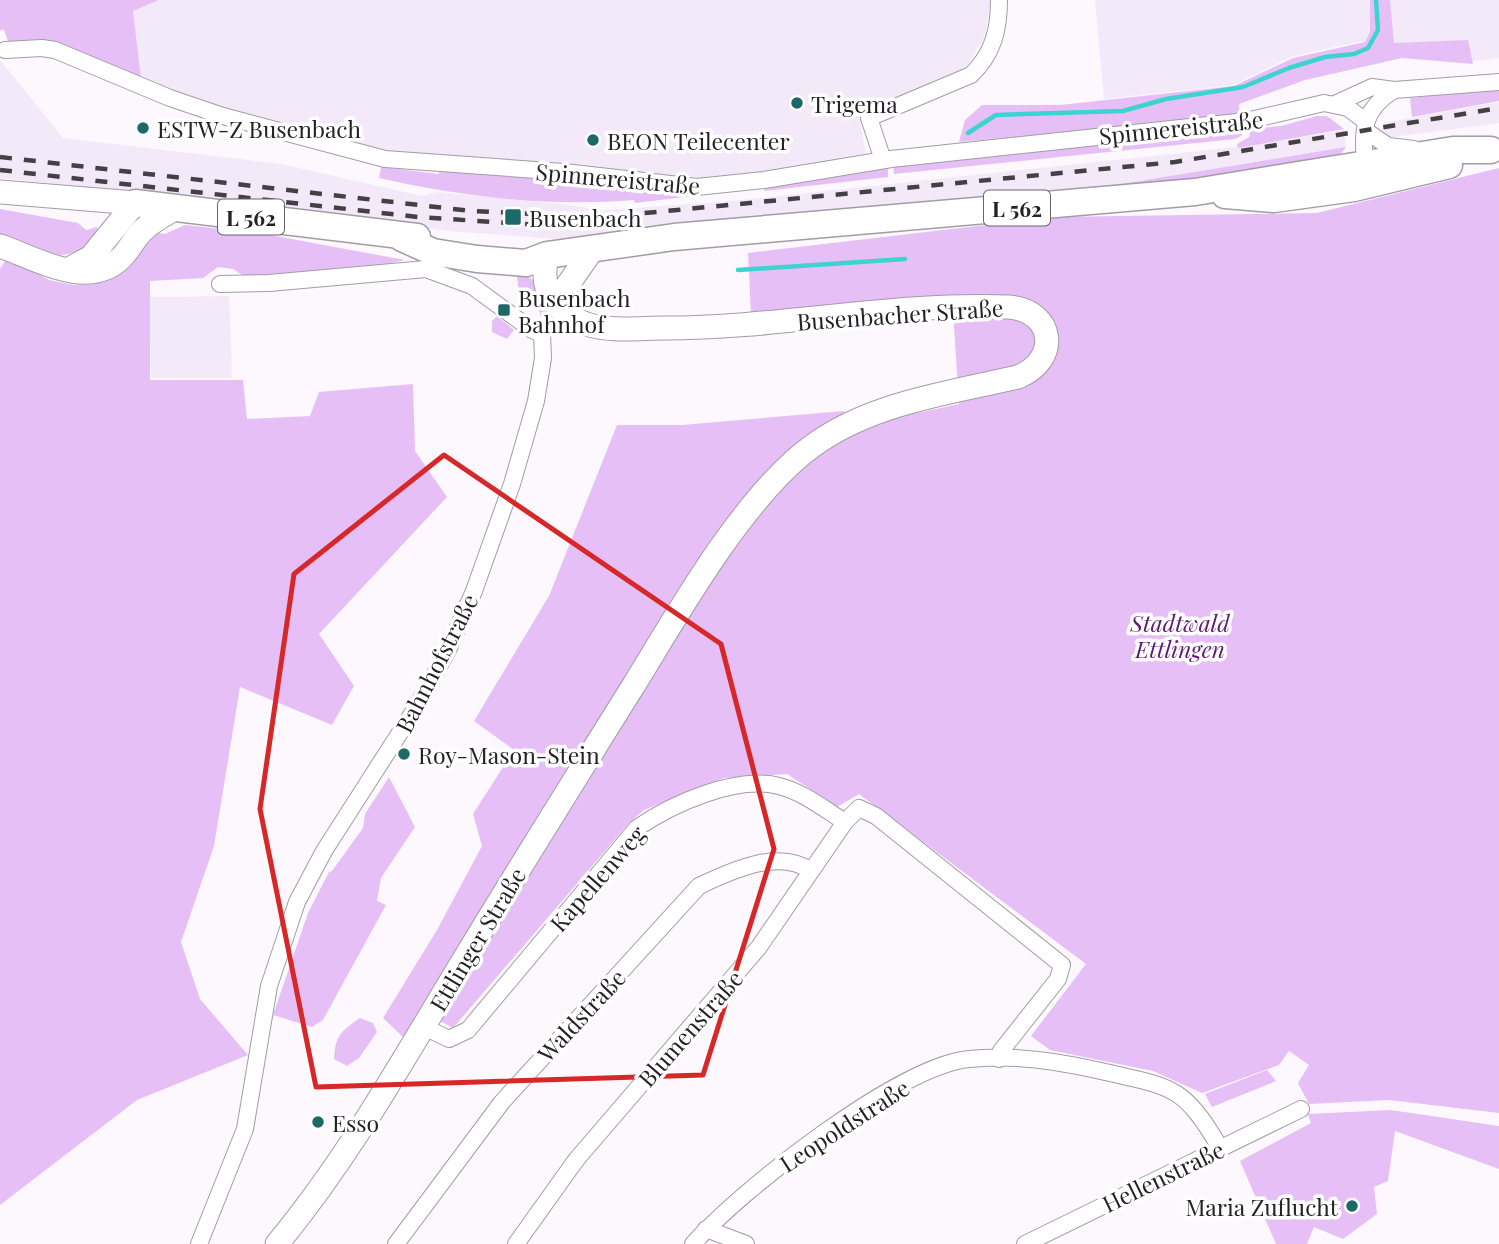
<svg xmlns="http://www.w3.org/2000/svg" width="1499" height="1244" font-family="'Playfair Display',serif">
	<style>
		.built { fill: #f4e9f9 }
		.green { fill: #e7bff7 }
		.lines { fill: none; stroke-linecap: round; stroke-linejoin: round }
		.stream { stroke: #3dd3d0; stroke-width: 4.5 }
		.minor-casing { stroke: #a29ca5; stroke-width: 18 }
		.secondary-casing { stroke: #a29ca5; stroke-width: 25 }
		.primary-casing { stroke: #a29ca5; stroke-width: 29 }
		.minor { stroke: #fff; stroke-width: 16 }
		.secondary { stroke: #fff; stroke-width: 23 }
		.primary { stroke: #fff; stroke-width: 26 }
		.rail { stroke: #434144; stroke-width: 4.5; stroke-dasharray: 12 12; stroke-linecap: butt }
		.marked { fill: none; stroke: #d62828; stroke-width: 5; stroke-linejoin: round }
		.poi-dot { fill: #1c6967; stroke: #fff; stroke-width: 2.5 }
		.labels { text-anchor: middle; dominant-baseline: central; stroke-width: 7; stroke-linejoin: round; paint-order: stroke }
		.shield { fill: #fff; stroke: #666466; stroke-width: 2 }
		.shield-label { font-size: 21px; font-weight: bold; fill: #242225 }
		.poi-label { font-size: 23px; fill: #242225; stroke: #fff; text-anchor: start }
		.street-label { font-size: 23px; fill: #242225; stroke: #fff }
		.park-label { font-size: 23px; font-style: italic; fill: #5f1a74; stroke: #fff }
	</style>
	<rect width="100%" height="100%" fill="#fcf8fe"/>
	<g class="built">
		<polygon points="159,0 991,0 985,36 964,70 859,114 866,155 698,184 559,166 386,153 220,108 141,79 132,11"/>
		<polygon points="1095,0 1499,0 1499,58 1474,61 1404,55 1363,41 1293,56 1233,85 1104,99"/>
		<polygon points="0,60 63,138 281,164 422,196 436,192 561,204 589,208 590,211 722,202 1246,146 1344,130 1346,147 1115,185 558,239 447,231 350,216 0,178"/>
		<polygon points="1499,102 1499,123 1386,138 1383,123"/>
		<polygon points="229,296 232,378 151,378 149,297"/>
	</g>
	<g class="green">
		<polygon points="0,0 159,0 133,11 141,79 52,44 8,41 4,30 0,30"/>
		<polygon points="1370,0 1390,0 1394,43 1468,40 1473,64 1402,58 1305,80 1239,104 1240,117 959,142 965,120 982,105 1060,105 1234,86 1293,58 1365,42 1370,32"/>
		<polygon points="1499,89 1499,101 1412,117 1410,98"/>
		<polygon points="1317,116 1327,116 1344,129 1238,148 1237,144 1249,137 1251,129 1281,126"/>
		<polygon points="1245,129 1241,136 1235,139 894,174 893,164"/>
		<polygon points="1346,147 1338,158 1197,182 1035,193 1115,185"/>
		<polygon points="888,164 888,177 764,191 765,188"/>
		<path d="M381,167L439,174L440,167L759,188L635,203L634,200C548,207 463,197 379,178Z"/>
		<polygon points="1499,168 1499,1113 1389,1100 1309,1104 1298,1083 1309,1065 1289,1051 1279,1065 1202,1093 1153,1071 1050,1050 1031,1036 1086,964 859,794 837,807 787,774 724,778 644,810 629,823 453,1028 420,1010 403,1037 383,1018 437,930 482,846 473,814 514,750 474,721 549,596 617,425 682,425 844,411 849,433 880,421 959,404 952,296 751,315 748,253 1053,217 1317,213"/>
		<path d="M0,209L78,223L86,230L97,227L98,237C59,271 43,249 0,235Z"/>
		<polygon points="185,225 259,233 405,260 373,267 248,279 233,269 218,267 203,278 150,281 150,380 243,380 247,419 310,416 319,392 413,384 415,451 447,497 319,634 354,686 332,725 240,687 214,846 181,942 200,999 248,1055 137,1100 0,1205 0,269 8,256 49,280 74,285 94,283 152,232 165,234"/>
		<path d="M516,270C537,277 542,293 551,312L547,322L540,316V312L524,299L520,300Z"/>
		<polygon points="497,316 514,330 507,339 492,332 492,321"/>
		<polygon points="389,777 415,827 381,878 377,901 386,905 323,1020 312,1027 273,1015 308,913 329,872 332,871 363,828 365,814"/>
		<path d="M360,1018L373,1023L377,1032L359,1058L347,1066L334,1059C335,1036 341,1031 360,1018Z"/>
		<polygon points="1267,1070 1276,1081 1212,1107 1205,1094"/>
		<polygon points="1391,1110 1499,1126 1499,1169 1395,1131 1388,1181 1374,1187 1377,1214 1343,1239 1314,1227 1307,1244 1276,1244 1240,1161 1311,1123 1308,1114"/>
	</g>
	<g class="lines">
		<g class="stream">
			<polyline points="968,133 996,115 1123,111 1166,99 1243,87 1289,68 1325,57 1354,54 1368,48 1378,30 1376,0"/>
			<polyline points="738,270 905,259"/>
		</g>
		<defs>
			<g id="minor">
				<polyline points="5,50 42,48 55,50 170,98 223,116 385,159 564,172 697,187 764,180 891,159 1246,121 1324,103 1348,108 1364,120"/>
				<polyline points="1335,104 1372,87 1394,90 1499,82"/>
				<polyline points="1366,131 1388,146 1414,149"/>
				<path d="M883,160L869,118L971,75C993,54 999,30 999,0"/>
				<path d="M1365,172C1364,134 1358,113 1394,90"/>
				<polyline points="220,284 269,283 426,269 472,286 532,330 542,334"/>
				<path d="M424,1027L449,1039L468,1030L637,828C672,804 736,775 779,786C803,792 824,809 845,822"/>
				<polyline points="706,1229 746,1244"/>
				<polyline points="199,1244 245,1129 269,986 297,902 324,851 417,706 447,652 474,591 512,484 536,401 543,358 542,334"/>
				<path d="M396,1244L502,1102L699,886C731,871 779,848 811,871"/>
				<polyline points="516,1244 576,1160 759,947 845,822 859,808 876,816 1062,965 1058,979 1001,1051 999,1059"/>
				<path d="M693,1244C741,1190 898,1066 969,1059C1013,1054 1058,1061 1101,1071C1169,1087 1182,1083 1219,1146"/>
				<polyline points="1025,1244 1301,1109"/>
			</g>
			<g id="secondary">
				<polyline points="0,192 135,203"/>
				<path d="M0,246C38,259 88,291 122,257C130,249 134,239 142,231C152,221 166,214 178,207"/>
				<polyline points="69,269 91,257 135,203"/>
				<polyline points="562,301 567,286 592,250"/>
				<path d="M277,1244C349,1157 404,1058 463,961C518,870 575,779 632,688C677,615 737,508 802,454C862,404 944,394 1018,377C1060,360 1055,311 1009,307C895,302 780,328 665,328C640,328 610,332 586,324C553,311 539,290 547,255"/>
			</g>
			<g id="primary">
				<polyline points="1225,195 1274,199 1354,188 1449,165"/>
				<polyline points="135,203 417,237"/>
				<polyline points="402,238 433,252 477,259 526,263 547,255 674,237 1195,192 1453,150 1491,150"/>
			</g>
		</defs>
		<use href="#minor" class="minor-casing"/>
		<use href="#secondary" class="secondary-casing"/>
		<use href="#primary" class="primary-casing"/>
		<use href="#minor" class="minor"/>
		<use href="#secondary" class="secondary"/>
		<use href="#primary" class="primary"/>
		<g class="rail">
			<polyline points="0,157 471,211 604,217 1175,162 1499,108"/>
			<polyline points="0,170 418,217 554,226"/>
		</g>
	</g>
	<path class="marked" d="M444,455L721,644L774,849L703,1075L316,1087L260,809L294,574Z"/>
	<g class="poi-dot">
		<circle cx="797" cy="103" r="7"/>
		<circle cx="143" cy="128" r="7"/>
		<circle cx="593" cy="140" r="7"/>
		<rect x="504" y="208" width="18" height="18" rx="3.5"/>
		<rect x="497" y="303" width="14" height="14" rx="3.5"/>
		<circle cx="404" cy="754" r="7"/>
		<circle cx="318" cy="1122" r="7"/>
		<circle cx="1352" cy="1206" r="7"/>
	</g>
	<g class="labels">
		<g class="shield">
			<rect x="984" y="190.5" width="66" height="35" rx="5"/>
			<rect x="218" y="199.5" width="66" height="35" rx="5"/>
		</g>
		<g class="shield-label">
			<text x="1017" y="208">L 562</text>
			<text x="251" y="217">L 562</text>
		</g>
		<g class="poi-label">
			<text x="811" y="103">Trigema</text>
			<text x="157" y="128">ESTW-Z Busenbach</text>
			<text x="607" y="140">BEON Teilecenter</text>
			<text x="529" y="217">Busenbach</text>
			<text x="518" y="297">Busenbach<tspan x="518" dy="26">Bahnhof</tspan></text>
			<text x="418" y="754">Roy-Mason-Stein</text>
			<text x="332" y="1122">Esso</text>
			<text x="1338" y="1206" text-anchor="end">Maria Zuflucht</text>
		</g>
		<g class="street-label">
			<text transform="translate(1181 127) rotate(-6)">Spinnereistraße</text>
			<text transform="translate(618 178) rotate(5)">Spinnereistraße</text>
			<text transform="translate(900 314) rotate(-4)">Busenbacher Straße</text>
			<text transform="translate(436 663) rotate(-63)">Bahnhofstraße</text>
			<text transform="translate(597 878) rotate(-49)">Kapellenweg</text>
			<text transform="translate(477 939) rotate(-59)">Ettlinger Straße</text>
			<text transform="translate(581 1015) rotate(-47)">Waldstraße</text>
			<text transform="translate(690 1028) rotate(-49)">Blumenstraße</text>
			<text transform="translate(844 1125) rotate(-33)">Leopoldstraße</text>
			<text transform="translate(1163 1176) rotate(-26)">Hellenstraße</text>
		</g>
		<g class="park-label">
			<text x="1180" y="622">Stadtwald<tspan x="1180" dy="26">Ettlingen</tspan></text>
		</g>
	</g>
</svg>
